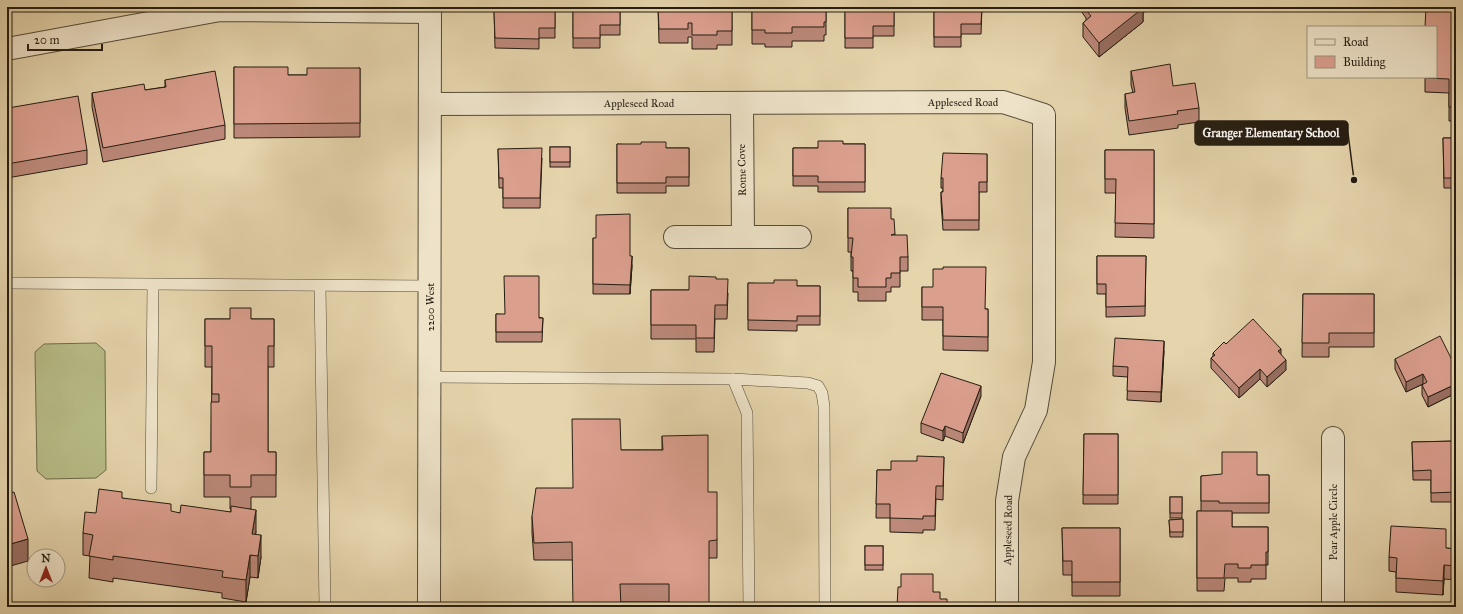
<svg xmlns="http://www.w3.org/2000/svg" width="1463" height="614" font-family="'IM FELL Great Primer',serif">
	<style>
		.pitch { fill: #b7bc87; stroke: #6e6c4c }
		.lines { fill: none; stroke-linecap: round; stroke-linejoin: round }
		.service-casing { stroke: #554b38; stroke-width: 12 }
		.minor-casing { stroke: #554b38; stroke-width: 24 }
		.tertiary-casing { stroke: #554b38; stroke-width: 24 }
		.service { stroke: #eee3c9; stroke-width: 11 }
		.minor { stroke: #eee3c9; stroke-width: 22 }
		.tertiary { stroke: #eee3c9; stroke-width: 22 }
		.wall { fill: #bc897a; stroke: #251d11 }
		.shaded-wall { fill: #996f63; stroke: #251d11 }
		.building { fill: #db9f8e; stroke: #251d11 }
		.labels { text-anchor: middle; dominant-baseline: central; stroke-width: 3.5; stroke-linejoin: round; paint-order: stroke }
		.street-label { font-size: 11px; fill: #251d11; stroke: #eee3c9 }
		.leader { fill: none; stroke: #251d11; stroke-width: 1.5 }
		.callout-dot { fill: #251d11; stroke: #eee3c9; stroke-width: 1.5 }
		.callout { fill: #251d11; stroke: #251d11; stroke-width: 1.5 }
		.callout-label { font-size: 12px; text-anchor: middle; font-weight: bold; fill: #fff }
	</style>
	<rect width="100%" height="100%" fill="#e5d4ac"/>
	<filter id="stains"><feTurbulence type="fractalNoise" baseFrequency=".005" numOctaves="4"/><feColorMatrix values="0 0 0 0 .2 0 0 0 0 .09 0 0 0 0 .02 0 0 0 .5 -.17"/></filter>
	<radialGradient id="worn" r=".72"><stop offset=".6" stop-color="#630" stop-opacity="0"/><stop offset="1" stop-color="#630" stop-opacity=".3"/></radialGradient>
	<polygon class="pitch" points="96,343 105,351 106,470 96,478 46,479 37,471 35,352 44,344"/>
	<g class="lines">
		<defs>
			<g id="service">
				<polyline points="7,283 430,286"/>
				<polyline points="320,286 325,607"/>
				<polyline points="429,377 733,379 747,413 749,607"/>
				<polyline points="733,379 808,383 818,386 822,393 824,406 825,607"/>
				<polyline points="151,488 153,285"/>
			</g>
			<g id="minor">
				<polyline points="7,49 220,10 430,12"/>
				<polyline points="742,103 743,237"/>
				<polyline points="430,104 1003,102 1044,115 1044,362 1036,410 1014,457 1007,501 1007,607"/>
				<polyline points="675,237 800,237"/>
				<polyline points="1333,438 1333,607"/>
			</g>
			<polyline id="tertiary" points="429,607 430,7"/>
		</defs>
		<use href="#service" class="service-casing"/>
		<use href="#minor" class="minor-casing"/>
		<use href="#tertiary" class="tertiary-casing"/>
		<use href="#service" class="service"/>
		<use href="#minor" class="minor"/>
		<use href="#tertiary" class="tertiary"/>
	</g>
	<g class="wall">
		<polygon points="573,7 620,7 620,35 600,35 600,48 573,48"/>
		<polygon points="658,7 732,7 732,45 717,45 717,49 692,49 692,37 688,37 688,43 659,43"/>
		<polygon points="752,7 826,7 826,35 824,35 824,41 792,41 792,47 765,47 765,44 752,44"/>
		<polygon points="845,7 894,7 894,36 873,36 873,48 845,48"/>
		<polygon points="934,7 982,7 981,34 961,34 961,47 934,47"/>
		<polygon points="1081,7 1150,7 1143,13 1143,22 1099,57 1083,37 1083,23 1086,20 1086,18 1081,11"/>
		<polygon points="1456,7 1456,121 1449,121 1449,93 1425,92 1425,77"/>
		<polygon points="539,10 555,10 555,38 539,38 539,49 495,48 494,11"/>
		<polygon points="234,67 288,75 307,75 360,68 360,137 234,138"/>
		<polygon points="1131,71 1173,86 1199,108 1199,122 1178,125 1178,128 1129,135 1125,108 1125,94 1133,93 1131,85"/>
		<polygon points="165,80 225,125 225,139 103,162 92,107 92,93 145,90 165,87"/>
		<polygon points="8,108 87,150 87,164 7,178 7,115 8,115"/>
		<polygon points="1443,138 1456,138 1456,188 1444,188"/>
		<polygon points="617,144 666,148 689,148 689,186 666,186 666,193 617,193"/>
		<polygon points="843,144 865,144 865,192 818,192 818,186 793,186 793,148 818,148"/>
		<rect x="550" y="147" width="20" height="20"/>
		<polygon points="498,149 542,158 540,208 503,208 503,188 499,188"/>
		<polygon points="1105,150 1154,150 1154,238 1115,237 1116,193 1105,193"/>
		<polygon points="987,154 987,192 979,192 979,230 943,230 941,202 941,192 943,192 943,188 941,188 941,178"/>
		<polygon points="848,208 891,219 895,235 908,257 908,271 900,271 900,287 891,287 891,292 886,292 886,301 858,301 858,292 853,292 853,271 851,271 851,252 848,252"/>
		<polygon points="593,238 630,256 632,266 630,294 593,294"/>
		<polygon points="1097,256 1146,256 1145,316 1106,317 1106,294 1097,294"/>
		<polygon points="716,279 728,293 727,319 715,319 714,352 696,352 696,339 651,339 651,290 689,290"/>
		<polygon points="748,283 797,286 820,286 820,325 797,325 797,331 748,330"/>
		<polygon points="922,287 985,309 988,309 988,351 943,350 943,320 922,320"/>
		<polygon points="1303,294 1374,294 1374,347 1329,347 1329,357 1302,357"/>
		<polygon points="496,314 543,318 542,342 496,342"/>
		<polygon points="205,319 274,319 274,367 268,367 268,452 276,452 276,497 251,497 251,509 247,509 256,532 255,535 261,557 258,578 250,577 246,602 222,598 222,593 113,578 113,582 89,578 90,556 83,555 83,533 96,513 122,498 171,512 180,513 231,512 231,509 230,509 230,497 204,497 204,452 211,452 212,367 205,367"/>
		<rect x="7" y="338" width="4" height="43"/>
		<polygon points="1226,344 1281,355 1286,370 1267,387 1260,379 1239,398 1211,368 1211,358 1213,356 1213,353"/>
		<polygon points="1164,351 1161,402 1127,400 1128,377 1113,376 1113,366"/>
		<polygon points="1395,359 1456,368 1456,393 1428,407 1422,395 1422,385 1423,384 1406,392 1395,369"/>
		<polygon points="981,396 963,443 945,436 943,441 921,433 921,423"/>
		<polygon points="1084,434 1118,434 1118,504 1083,504"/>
		<polygon points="662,436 708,492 717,540 717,558 709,558 669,602 621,602 572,560 534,560 532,533 532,516 573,488 621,450 662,450"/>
		<polygon points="1456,441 1456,502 1431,502 1431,480 1413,480 1412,442"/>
		<polygon points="944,457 943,500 936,499 935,530 923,530 923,533 890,532 890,518 876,518 877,470 891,470 917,461"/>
		<polygon points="1269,475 1269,513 1232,513 1232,527 1268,527 1268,565 1266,565 1266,579 1251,579 1251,582 1238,582 1238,578 1225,578 1224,591 1197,591 1197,511 1201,511 1201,476"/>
		<rect x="1170" y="497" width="12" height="21"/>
		<polygon points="1183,519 1183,537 1170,537 1169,520"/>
		<polygon points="1062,528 1120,528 1120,596 1072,596 1072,575 1063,575"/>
		<rect x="865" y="546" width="18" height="24"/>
		<polygon points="1446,548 1456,549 1456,580 1444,579 1443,595 1396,592 1396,572 1389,571 1389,557"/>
	</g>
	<g class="shaded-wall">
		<polygon points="1138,7 1150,7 1143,13 1143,22 1099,57 1099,43"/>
		<polygon points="632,256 632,266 630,294 630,285"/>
		<polygon points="1164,341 1164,351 1161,402 1161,392"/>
		<polygon points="1281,349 1281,359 1278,351"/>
		<polygon points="1286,360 1286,370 1267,387 1267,377"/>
		<polygon points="1260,369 1260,379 1239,398 1239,388"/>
		<polygon points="1423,374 1423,384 1406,392 1406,382"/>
		<polygon points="1456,384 1456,393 1428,407 1428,397"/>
		<polygon points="981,386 981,396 963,443 963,433"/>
		<polygon points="945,426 945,436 943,441 943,431"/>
		<polygon points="256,510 256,532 252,556 252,534"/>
		<polygon points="261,535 261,557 258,578 258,556"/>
		<polygon points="28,539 28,561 7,567 7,545"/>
		<polygon points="250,555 250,577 246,602 246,580"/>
		<polygon points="1444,565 1444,579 1443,595 1443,581"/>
	</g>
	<g class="building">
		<polygon points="507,7 539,7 539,10 555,10 555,28 539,28 539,39 495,38 494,11 507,11"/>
		<polygon points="573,7 620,7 620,25 600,25 600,38 573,38"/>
		<polygon points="658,7 732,7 732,31 717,31 717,35 692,35 692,23 688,23 688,29 659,29"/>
		<polygon points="752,7 826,7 826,22 824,22 824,27 792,27 792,33 765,33 765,30 752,30"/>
		<polygon points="845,7 894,7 894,26 873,26 873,38 845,38"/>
		<polygon points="934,7 982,7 981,24 961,24 961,37 934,37"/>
		<polygon points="1089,7 1142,7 1143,8 1099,43 1083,23 1091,16 1086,10"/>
		<polygon points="1426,7 1456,7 1456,107 1449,107 1449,79 1425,78 1425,77 1436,77 1436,27 1425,27"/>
		<polygon points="1170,64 1173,86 1195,83 1199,108 1177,111 1178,114 1129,121 1125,94 1135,92 1131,71"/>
		<polygon points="234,67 288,67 288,75 307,75 307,68 360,68 360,123 234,124"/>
		<polygon points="215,71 225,125 103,148 92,93 144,84 145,90 166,87 165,80"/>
		<polygon points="78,96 87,150 7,164 7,115 9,115 8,108"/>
		<polygon points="1443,138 1456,138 1456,178 1444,178"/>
		<polygon points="818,141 843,141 843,144 865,144 865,182 818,182 818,176 793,176 793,148 818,148"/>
		<polygon points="641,142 666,142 666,148 689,148 689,177 666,177 666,183 617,183 617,144 641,144"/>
		<rect x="550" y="147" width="20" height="15"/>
		<polygon points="542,148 540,198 503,198 503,178 499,178 498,149"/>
		<polygon points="1105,150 1154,150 1154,224 1115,223 1116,179 1105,179"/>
		<polygon points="943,153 987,154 987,182 979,182 979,220 943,220 941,192 943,192 943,178 941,178"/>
		<polygon points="848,208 891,208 891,219 894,219 895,234 891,235 907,235 908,257 900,257 900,273 891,273 891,278 886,278 886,287 858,287 858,278 853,278 853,257 851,257 853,238 848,238"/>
		<polygon points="630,214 630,256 632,256 630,285 593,284 593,238 596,238 596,215"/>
		<polygon points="1097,256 1146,256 1145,306 1106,307 1106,284 1097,284"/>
		<polygon points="943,267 986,267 985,309 988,309 988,337 943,336 943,307 922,307 922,287 933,287 933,269 943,269"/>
		<polygon points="504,276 539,276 539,318 543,318 542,332 496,332 496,314 505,314"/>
		<polygon points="689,276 716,277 716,279 728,279 727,305 715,305 714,338 696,338 696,325 651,325 651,290 689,290"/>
		<polygon points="774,280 797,280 797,286 820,286 820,316 797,316 797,321 748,320 748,283 774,283"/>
		<polygon points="1303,294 1374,294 1374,333 1329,333 1329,343 1302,343"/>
		<polygon points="230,308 251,308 251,319 274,319 274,346 268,346 268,452 276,452 276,475 251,475 251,487 230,487 230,475 204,475 204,452 211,452 211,402 219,402 219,394 212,394 212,346 205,346 205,319 230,319"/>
		<polygon points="1253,319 1281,349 1278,351 1286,360 1267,377 1260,369 1239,388 1211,358 1215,355 1213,353 1224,342 1226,344"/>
		<polygon points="1440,336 1456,368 1456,384 1428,397 1422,385 1427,382 1423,374 1406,382 1395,359"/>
		<rect x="7" y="338" width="4" height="21"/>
		<polygon points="1115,338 1164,341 1161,392 1127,391 1128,367 1113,366"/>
		<polygon points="941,373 981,386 963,433 945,426 943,431 921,423"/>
		<polygon points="572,419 620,419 621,450 663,450 662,436 708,435 708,492 717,492 717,540 709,541 709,607 669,607 669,584 620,584 621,607 573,607 572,542 534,543 532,516 536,488 573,488"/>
		<polygon points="1084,434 1118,434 1118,495 1083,495"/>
		<polygon points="1456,441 1456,492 1431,493 1431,470 1413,471 1412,442"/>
		<polygon points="1222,452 1257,452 1257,475 1269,475 1269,503 1219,503 1219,501 1201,501 1201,476 1222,474"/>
		<polygon points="917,456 944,457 943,486 936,486 935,516 923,516 923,519 890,518 890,504 876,504 877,470 891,470 891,461 917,461"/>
		<polygon points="99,489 122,492 122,498 171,504 171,511 180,513 181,505 231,512 231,506 256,510 252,534 261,535 258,556 250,555 246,580 222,577 223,571 113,556 113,560 89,556 93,535 83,533 85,512 96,513"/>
		<polygon points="14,492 28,539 7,545 7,494"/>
		<rect x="1170" y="497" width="12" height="16"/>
		<polygon points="1197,511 1232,511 1232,527 1268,527 1268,552 1266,552 1266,565 1251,565 1251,568 1238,568 1238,564 1225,564 1224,578 1197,578"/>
		<polygon points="1183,519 1183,532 1170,532 1169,520"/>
		<polygon points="1391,526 1446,529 1446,548 1456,549 1456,566 1444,565 1443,581 1396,578 1397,558 1389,557"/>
		<polygon points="1062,528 1120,528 1120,582 1072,582 1072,561 1063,561"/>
		<rect x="865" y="546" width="18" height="19"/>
		<polygon points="901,574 933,574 933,592 940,592 940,599 947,599 947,607 897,607 898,587 901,587"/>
	</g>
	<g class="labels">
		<g class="street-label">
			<text x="963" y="102">Appleseed Road</text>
			<text x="639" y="103">Appleseed Road</text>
			<text transform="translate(742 170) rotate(-91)">Rome Cove</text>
			<text transform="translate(430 307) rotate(-90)">2200 West</text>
			<text transform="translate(1333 522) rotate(-90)">Pear Apple Circle</text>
			<text transform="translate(1008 530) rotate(-89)">Appleseed Road</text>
		</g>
	</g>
	<path class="leader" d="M1354 180L1348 133"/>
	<circle class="callout-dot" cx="1354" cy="180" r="4"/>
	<rect class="callout" x="1195" y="121" width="153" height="24" rx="4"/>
	<g class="callout-label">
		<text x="1271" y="137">Granger Elementary School</text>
	</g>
	<rect width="1463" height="614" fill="none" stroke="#e5d4ac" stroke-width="24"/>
	<rect x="8" y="8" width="1447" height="598" fill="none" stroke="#251d11" stroke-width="2"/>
	<rect x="12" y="12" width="1439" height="590" fill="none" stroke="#251d11"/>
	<rect x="1307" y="26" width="130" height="52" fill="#eee3c9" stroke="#9e947f"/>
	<rect x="1315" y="39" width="20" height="6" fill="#eee3c9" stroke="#9e947f"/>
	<text x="1343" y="46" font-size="12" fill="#251d11">Road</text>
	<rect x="1315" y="56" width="20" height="12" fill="#db9f8e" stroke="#9e947f"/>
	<text x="1343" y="66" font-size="12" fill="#251d11">Building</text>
	<g transform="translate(46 568)"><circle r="19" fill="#eee3c9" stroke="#9e947f"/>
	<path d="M0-3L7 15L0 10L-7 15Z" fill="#8f2418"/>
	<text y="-6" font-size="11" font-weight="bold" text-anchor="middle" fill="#251d11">N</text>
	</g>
	<path d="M28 44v6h74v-6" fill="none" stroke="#251d11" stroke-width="2"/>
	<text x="34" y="44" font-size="12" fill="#251d11" stroke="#eee3c9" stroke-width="3" paint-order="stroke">20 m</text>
	<rect width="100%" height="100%" filter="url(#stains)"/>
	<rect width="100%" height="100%" fill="url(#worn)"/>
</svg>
